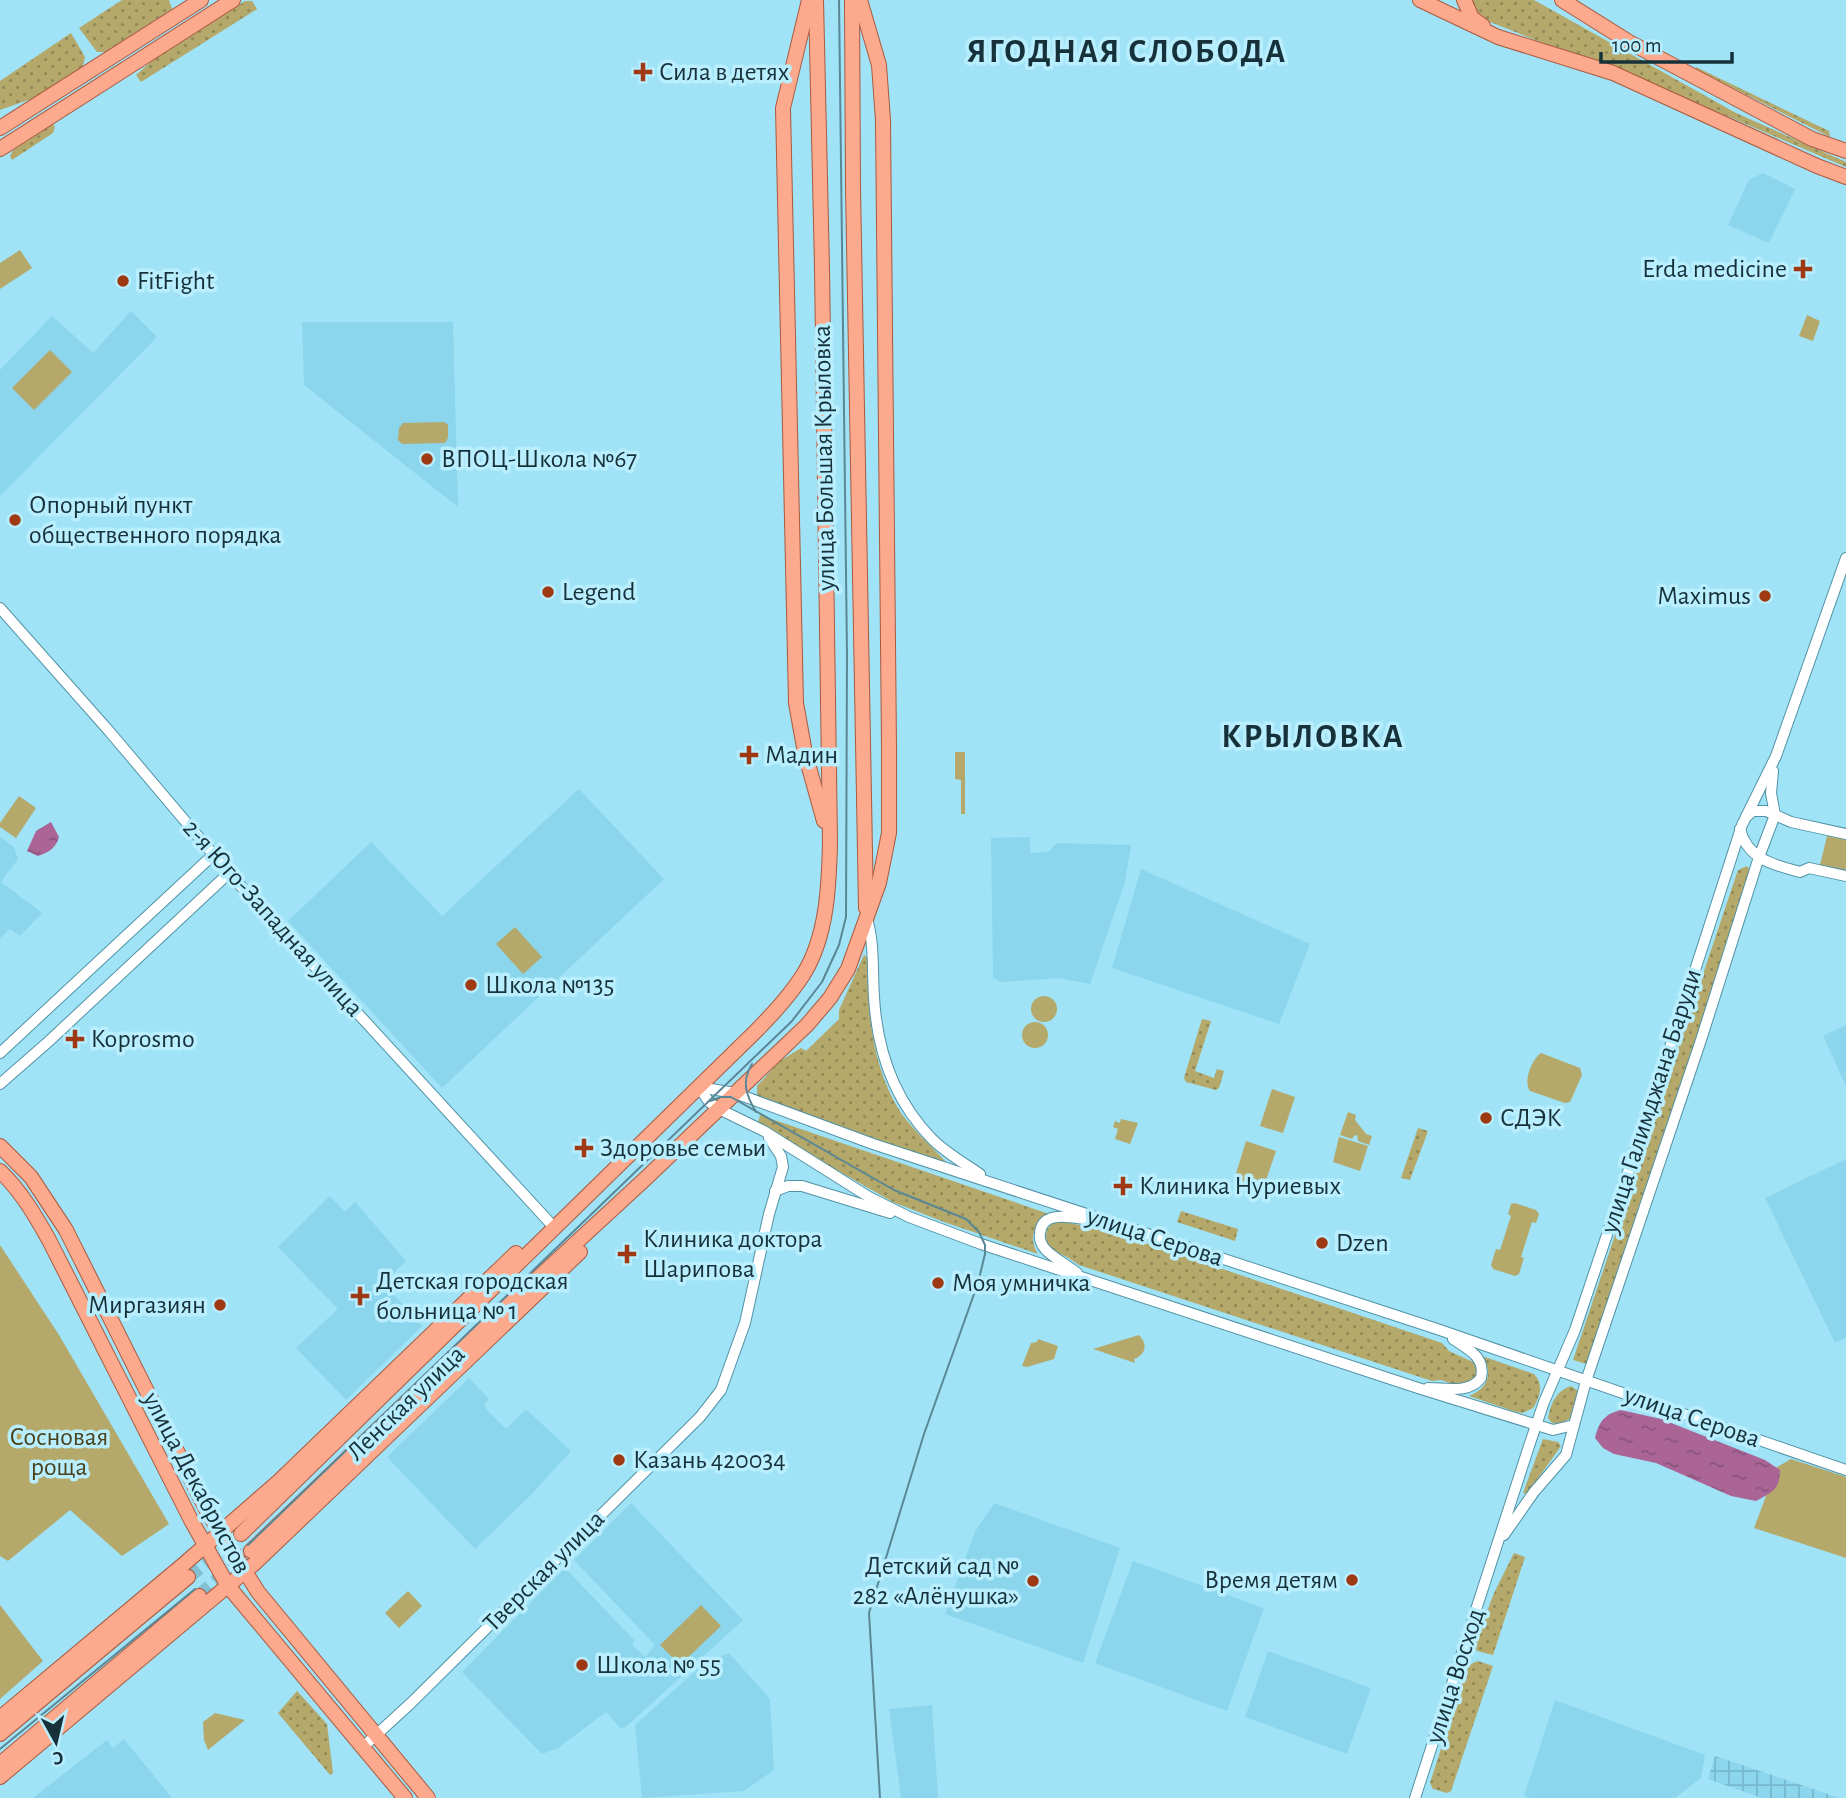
<svg xmlns="http://www.w3.org/2000/svg" width="1846" height="1798" font-family="'Alegreya Sans',sans-serif">
	<style>
		.built { fill: #8bd6ed }
		.industrial { fill: url(#industrial-grid) }
		.grass { fill: url(#grass-dots) }
		.green { fill: #b4a86a }
		.water { fill: url(#water-ripples) }
		.lines { fill: none; stroke-linecap: round; stroke-linejoin: round }
		.major-tunnel { stroke: #84bfd1; stroke-width: 14; stroke-dasharray: 14 7; stroke-linecap: butt }
		.minor-casing { stroke: #5192a5; stroke-width: 12 }
		.major-casing { stroke: #aa5a3e; stroke-width: 16 }
		.minor { stroke: #fff; stroke-width: 10 }
		.major { stroke: #fca98d; stroke-width: 14 }
		.tram { stroke: #598795; stroke-width: 2 }
		.poi-dot { fill: #9f3913; stroke: #b9eefe; stroke-width: 2.5 }
		.labels { text-anchor: middle; dominant-baseline: central; stroke-width: 7; stroke-linejoin: round; paint-order: stroke }
		.poi-label { font-size: 26px; fill: #163139; stroke: #b9eefe; text-anchor: start }
		.street-label { font-size: 26px; fill: #163139; stroke: #b9eefe }
		.park-label { font-size: 26px; fill: #4a431e; stroke: #b9eefe }
		.district-label { font-size: 33px; font-weight: bold; letter-spacing: 2px; fill: #163139; stroke: #b9eefe }
	</style>
	<defs>
		<pattern id="industrial-grid" width="8" height="8" patternUnits="userSpaceOnUse" patternTransform="scale(1.75)"><rect width="8" height="8" fill="#8bd6ed"/><path d="M0 4h8M4 0v8" fill="none" stroke="#77b8cc"/></pattern>
		<pattern id="grass-dots" width="8" height="8" patternUnits="userSpaceOnUse" patternTransform="scale(1.75)"><rect width="8" height="8" fill="#b4a86a"/><path d="M2 2h.1M6 6h.1" fill="none" stroke="#918958" stroke-width="1.8" stroke-linecap="round"/></pattern>
		<pattern id="water-ripples" width="26" height="14" patternUnits="userSpaceOnUse" patternTransform="scale(1.75)"><rect width="26" height="14" fill="#aa6596"/><path d="M2 4q2-2 4 0t4 0M15 11q2-2 4 0t4 0" fill="none" stroke="#89547b"/></pattern>
	</defs>
	<rect width="100%" height="100%" fill="#a0e3f7"/>
	<g class="built">
		<polygon points="1763,173 1795,189 1769,243 1728,225 1749,180"/>
		<polygon points="131,311 157,337 0,496 0,370 52,316 93,353"/>
		<polygon points="302,322 453,322 458,507 304,385"/>
		<polygon points="579,789 664,879 442,1088 288,921 371,842 442,916"/>
		<polygon points="0,837 14,847 18,859 1,882 42,913 20,936 10,929 0,938"/>
		<polygon points="1030,837 1030,853 1048,852 1057,843 1131,845 1125,882 1090,984 1059,978 1001,982 993,978 991,838"/>
		<polygon points="1141,869 1310,944 1279,1024 1112,968"/>
		<polygon points="1846,1025 1846,1086 1823,1036"/>
		<polygon points="1846,1159 1846,1338 1835,1343 1765,1198"/>
		<polygon points="330,1196 345,1212 355,1202 406,1261 383,1283 422,1326 346,1400 296,1348 338,1309 278,1247"/>
		<polygon points="469,1378 489,1399 484,1404 487,1410 506,1429 526,1409 571,1451 530,1496 475,1549 387,1457"/>
		<polygon points="631,1503 743,1620 628,1725 621,1729 606,1712 558,1748 542,1754 462,1672 565,1568 635,1641 632,1645 645,1657 655,1645 574,1560"/>
		<polygon points="994,1503 1120,1548 1083,1663 945,1614 975,1532"/>
		<polygon points="1133,1561 1264,1608 1227,1711 1095,1663"/>
		<polygon points="1268,1651 1371,1688 1347,1754 1245,1717"/>
		<polygon points="729,1653 770,1699 774,1770 744,1791 642,1798 635,1725 707,1661"/>
		<polygon points="1555,1700 1705,1755 1701,1778 1675,1798 1531,1798 1524,1796"/>
		<polygon points="932,1705 938,1798 901,1798 889,1709"/>
		<polygon points="124,1739 172,1798 33,1798 107,1740 113,1748"/>
	</g>
	<polygon class="industrial" points="1715,1756 1840,1798 1762,1798 1708,1779"/>
	<g class="grass">
		<polygon points="122,0 169,0 172,9 105,52 97,52 79,28"/>
		<polygon points="1470,0 1534,0 1736,113 1846,162 1846,167 1732,118 1490,22 1474,12"/>
		<polygon points="245,1 252,1 257,9 141,82 136,75 155,58"/>
		<polygon points="71,33 85,57 83,66 34,98 0,110 0,81"/>
		<polygon points="1696,67 1829,131 1830,137 1695,69"/>
		<polygon points="53,124 55,127 53,133 12,160 10,156 13,150"/>
		<polygon points="1747,866 1752,874 1586,1364 1573,1360 1738,870"/>
		<path d="M864,955L867,957C868,1011 871,1066 901,1113C915,1132 932,1147 948,1164L846,1130L757,1097V1086L780,1061L801,1048L806,1051L839,1019V1010Z"/>
		<polygon points="1202,1019 1211,1021 1195,1071 1214,1078 1217,1069 1224,1071 1219,1088 1216,1090 1186,1082 1184,1078"/>
		<path d="M760,1115L1052,1215C1035,1223 1027,1236 1038,1254L944,1222L893,1202L761,1127L758,1122Z"/>
		<polygon points="1418,1128 1428,1131 1410,1180 1401,1178"/>
		<polygon points="1181,1211 1238,1229 1235,1241 1177,1222"/>
		<path d="M1055,1221C1068,1221 1079,1227 1092,1225L1442,1343L1449,1351L1473,1362L1477,1370L1476,1379L1461,1387L1441,1380L1432,1381L1079,1265C1067,1255 1056,1254 1045,1243L1047,1229Z"/>
		<path d="M1482,1356L1534,1374C1544,1384 1540,1397 1533,1408L1523,1413L1516,1412L1469,1396C1488,1388 1494,1373 1482,1356Z"/>
		<path d="M1571,1386L1578,1391L1571,1418L1560,1424L1552,1423L1548,1418C1551,1403 1556,1391 1571,1386Z"/>
		<polygon points="1543,1439 1558,1442 1561,1446 1527,1494 1523,1493"/>
		<polygon points="1514,1553 1525,1557 1493,1655 1477,1651 1474,1646 1494,1593"/>
		<polygon points="1478,1661 1493,1666 1451,1791 1447,1793 1433,1789 1430,1783 1468,1665"/>
		<polygon points="297,1691 327,1724 333,1773 330,1775 278,1713"/>
	</g>
	<g class="green">
		<polygon points="20,250 32,268 0,289 0,263"/>
		<polygon points="1807,315 1820,321 1813,341 1799,336"/>
		<polygon points="50,350 72,372 34,410 12,388"/>
		<polygon points="444,422 448,425 448,438 445,443 402,444 398,440 399,428 403,423"/>
		<polygon points="955,752 965,752 965,814 961,814 961,780 955,779"/>
		<polygon points="19,796 36,808 16,838 0,827 0,823"/>
		<polygon points="1827,836 1846,839 1846,871 1820,865"/>
		<polygon points="515,927 542,957 523,974 496,944"/>
		<circle cx="1044" cy="1009" r="13"/>
		<circle cx="1035" cy="1035" r="13"/>
		<path d="M1541,1053L1580,1068L1582,1075L1570,1102L1565,1103L1530,1091C1523,1082 1531,1060 1541,1053Z"/>
		<polygon points="1272,1089 1295,1097 1283,1133 1260,1126"/>
		<polygon points="1348,1112 1356,1115 1355,1120 1366,1134 1372,1136 1369,1145 1358,1141 1357,1135 1354,1136 1352,1139 1340,1135"/>
		<polygon points="1121,1119 1138,1123 1130,1144 1115,1139 1118,1129 1113,1127 1115,1121 1120,1123"/>
		<polygon points="1339,1137 1368,1146 1360,1171 1333,1162"/>
		<polygon points="1246,1141 1276,1151 1263,1189 1237,1181 1235,1177"/>
		<polygon points="1515,1203 1536,1210 1539,1214 1536,1223 1532,1222 1521,1257 1524,1258 1519,1274 1515,1276 1493,1269 1491,1265 1496,1249 1500,1250 1511,1216 1508,1214 1511,1204"/>
		<polygon points="0,1245 59,1335 169,1524 122,1556 70,1510 8,1561 0,1556"/>
		<path d="M1139,1335C1148,1344 1146,1355 1134,1359L1135,1363L1093,1349Z"/>
		<polygon points="1038,1339 1058,1346 1054,1359 1027,1367 1022,1366 1031,1343 1037,1342"/>
		<polygon points="1791,1459 1846,1477 1846,1558 1754,1528 1777,1467"/>
		<polygon points="408,1591 422,1606 399,1628 385,1613"/>
		<polygon points="0,1605 43,1661 0,1699"/>
		<polygon points="701,1605 721,1626 680,1665 660,1645"/>
		<polygon points="215,1713 245,1720 208,1750 204,1740 203,1722"/>
	</g>
	<g class="water">
		<path d="M51,822L59,837C56,848 49,852 38,856L27,851L36,831Z"/>
		<path d="M1621,1410L1661,1419L1765,1460L1780,1470C1780,1490 1772,1492 1756,1501L1731,1496L1656,1463L1614,1454L1603,1448L1595,1438C1599,1422 1604,1414 1621,1410Z"/>
	</g>
	<g class="lines">
		<g class="major-tunnel">
			<polyline points="188,1577 241,1534"/>
			<polyline points="199,1596 251,1551"/>
		</g>
		<defs>
			<g id="minor">
				<polyline points="0,608 109,731 229,873 551,1224"/>
				<polyline points="1746,817 1753,811 1766,811 1791,822 1846,834"/>
				<path d="M1740,829C1747,859 1774,865 1800,872L1809,868L1846,876"/>
				<path d="M866,916C875,942 872,970 874,997C877,1050 894,1100 932,1139C946,1153 964,1163 980,1174"/>
				<polyline points="0,1053 213,855"/>
				<polyline points="0,1084 48,1042 229,873"/>
				<polyline points="699,1087 735,1093 873,1144 1437,1329 1846,1470"/>
				<polyline points="699,1087 709,1102 719,1109 764,1131 869,1197 909,1217 981,1244 1418,1388 1553,1430 1574,1425"/>
				<polyline points="775,1191 788,1186 802,1186 890,1213"/>
				<path d="M1077,1273C1067,1265 1052,1257 1045,1249C1041,1244 1039,1239 1040,1233C1042,1211 1068,1217 1083,1219"/>
				<path d="M1428,1388C1446,1388 1469,1394 1481,1378C1486,1357 1468,1349 1453,1339"/>
				<polyline points="1504,1535 1534,1492 1566,1455 1586,1381 1701,1040 1759,857 1775,815 1771,793 1773,771"/>
				<polyline points="363,1747 411,1703 700,1417 721,1390 745,1323 769,1214 783,1167 781,1156 769,1138"/>
				<polyline points="1415,1798 1530,1443 1544,1402 1575,1330 1675,1032 1742,825 1776,756 1846,558"/>
			</g>
			<g id="major">
				<polyline points="809,0 783,108 796,703 805,753 824,821"/>
				<polyline points="852,0 853,187 866,908"/>
				<polyline points="1420,0 1498,37 1613,73 1817,166 1846,177"/>
				<polyline points="1464,0 1472,18 1483,26"/>
				<polyline points="1562,0 1629,42 1812,139 1846,151"/>
				<polyline points="0,128 201,0"/>
				<polyline points="0,149 233,0"/>
				<polyline points="0,1146 31,1177 66,1230 207,1511 258,1592 428,1798"/>
				<path d="M0,1171C21,1191 35,1215 49,1240L191,1520L228,1586L405,1798"/>
				<path d="M241,1534L754,1033C772,1015 789,997 803,975C827,937 829,886 830,843L822,268L816,0"/>
				<polyline points="251,1551 489,1323 644,1180 807,1025 830,998 848,969 879,883 889,833 889,747 883,120 879,65 860,0"/>
				<polyline points="0,1718 184,1564 278,1482 516,1253"/>
				<polyline points="0,1734 188,1577"/>
				<polyline points="0,1764 199,1596"/>
				<polyline points="0,1777 255,1563 580,1252"/>
			</g>
		</defs>
		<use href="#minor" class="minor-casing"/>
		<use href="#major" class="major-casing"/>
		<use href="#minor" class="minor"/>
		<use href="#major" class="major"/>
		<g class="tram">
			<path d="M752,1064C741,1082 746,1095 756,1112"/>
			<polyline points="710,1101 721,1097 731,1097 894,1190 966,1219 979,1232 985,1245 985,1254 978,1283 924,1434 869,1613 880,1798"/>
			<polyline points="248,1545 792,1021 822,982 839,945 846,917 847,655 839,0"/>
			<polyline points="0,1749 195,1589"/>
		</g>
	</g>
	<g class="poi-dot">
		<path d="M639.5 61.5h7v7h7v7h-7v7h-7v-7h-7v-7h7z"/>
		<path d="M1799.5 258.5h7v7h7v7h-7v7h-7v-7h-7v-7h7z"/>
		<circle cx="123" cy="281" r="7"/>
		<circle cx="427" cy="459" r="7"/>
		<circle cx="15" cy="520" r="7"/>
		<circle cx="548" cy="592" r="7"/>
		<circle cx="1765" cy="596" r="7"/>
		<path d="M745.5 744.5h7v7h7v7h-7v7h-7v-7h-7v-7h7z"/>
		<circle cx="471" cy="985" r="7"/>
		<path d="M71.5 1028.5h7v7h7v7h-7v7h-7v-7h-7v-7h7z"/>
		<circle cx="1486" cy="1118" r="7"/>
		<path d="M580.5 1137.5h7v7h7v7h-7v7h-7v-7h-7v-7h7z"/>
		<path d="M1119.5 1175.5h7v7h7v7h-7v7h-7v-7h-7v-7h7z"/>
		<circle cx="1322" cy="1243" r="7"/>
		<path d="M623.5 1243.5h7v7h7v7h-7v7h-7v-7h-7v-7h7z"/>
		<circle cx="938" cy="1283" r="7"/>
		<path d="M356.5 1285.5h7v7h7v7h-7v7h-7v-7h-7v-7h7z"/>
		<circle cx="220" cy="1305" r="7"/>
		<circle cx="619" cy="1460" r="7"/>
		<circle cx="1352" cy="1580" r="7"/>
		<circle cx="1033" cy="1581" r="7"/>
		<circle cx="582" cy="1665" r="7"/>
	</g>
	<g class="labels">
		<g class="poi-label">
			<text x="659" y="72">Сила в детях</text>
			<text x="1787" y="269" text-anchor="end">Erda medicine</text>
			<text x="137" y="281">FitFight</text>
			<text x="441" y="459">ВПОЦ-Школа №67</text>
			<text x="29" y="505">Опорный пункт<tspan x="29" dy="30">общественного порядка</tspan></text>
			<text x="562" y="592">Legend</text>
			<text x="1751" y="596" text-anchor="end">Maximus</text>
			<text x="765" y="755">Мадин</text>
			<text x="485" y="985">Школа №135</text>
			<text x="91" y="1039">Koprosmo</text>
			<text x="1500" y="1118">СДЭК</text>
			<text x="600" y="1148">Здоровье семьи</text>
			<text x="1139" y="1186">Клиника Нуриевых</text>
			<text x="643" y="1239">Клиника доктора<tspan x="643" dy="30">Шарипова</tspan></text>
			<text x="1336" y="1243">Dzen</text>
			<text x="376" y="1281">Детская городская<tspan x="376" dy="30">больница № 1</tspan></text>
			<text x="952" y="1283">Моя умничка</text>
			<text x="206" y="1305" text-anchor="end">Миргазиян</text>
			<text x="633" y="1460">Казань 420034</text>
			<text x="1019" y="1566" text-anchor="end">Детский сад №<tspan x="1019" dy="30">282 «Алёнушка»</tspan></text>
			<text x="1338" y="1580" text-anchor="end">Время детям</text>
			<text x="596" y="1665">Школа № 55</text>
		</g>
		<g class="street-label">
			<text transform="translate(824 458) rotate(-91)">улица Большая Крыловка</text>
			<text transform="translate(273 918) rotate(48)">2-я Юго-Западная улица</text>
			<text transform="translate(1651 1101) rotate(-72)">улица Галимджана Баруди</text>
			<text transform="translate(1155 1237) rotate(18)">улица Серова</text>
			<text transform="translate(406 1403) rotate(-44)">Ленская улица</text>
			<text transform="translate(1692 1417) rotate(19)">улица Серова</text>
			<text transform="translate(197 1483) rotate(62)">улица Декабристов</text>
			<text transform="translate(544 1571) rotate(-45)">Тверская улица</text>
			<text transform="translate(1455 1676) rotate(-72)">улица Восход</text>
		</g>
		<g class="park-label">
			<text x="59" y="1437">Сосновая<tspan x="59" dy="30">роща</tspan></text>
		</g>
		<g class="district-label">
			<text x="1127" y="52">ЯГОДНАЯ СЛОБОДА</text>
			<text x="1313" y="737">КРЫЛОВКА</text>
		</g>
	</g>
	<g transform="translate(56 1742) rotate(172)" stroke="#b9eefe" stroke-width="5" paint-order="stroke">
	<path d="M0-5L12 26L0 18L-12 26Z" fill="#163139"/>
	<text y="-10" font-size="19" font-weight="bold" text-anchor="middle" fill="#163139">С</text>
	</g>
	<path d="M1601 52v10h131v-10" fill="none" stroke="#163139" stroke-width="3.5"/>
	<text x="1612" y="52" font-size="21" fill="#163139" stroke="#b9eefe" stroke-width="5" paint-order="stroke">100 m</text>
</svg>
